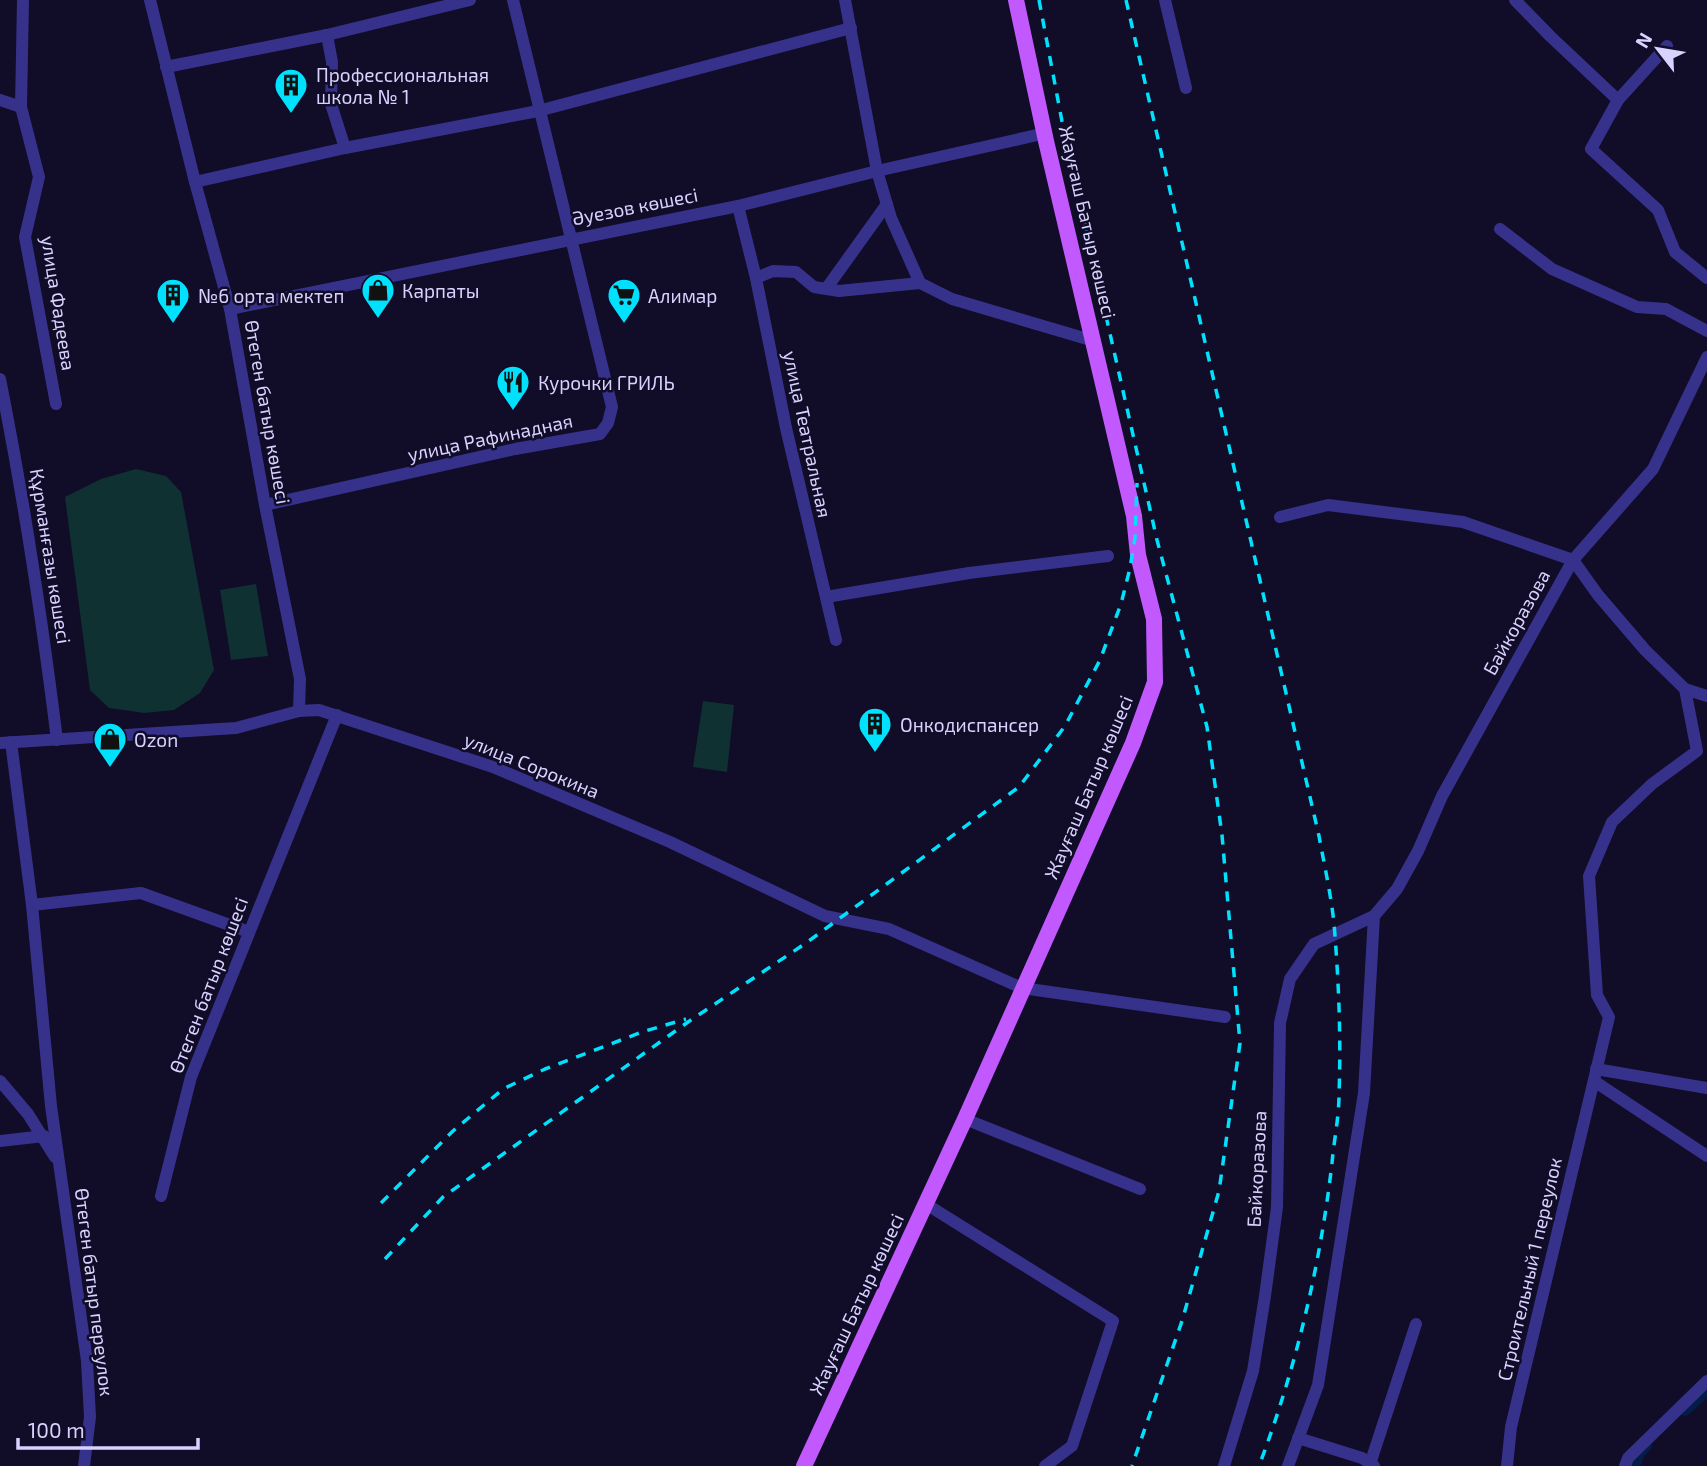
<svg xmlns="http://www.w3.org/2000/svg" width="1707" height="1466" font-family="'Exo 2',sans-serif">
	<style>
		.green { fill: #0f3131 }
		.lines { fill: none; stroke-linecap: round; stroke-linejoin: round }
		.canal { stroke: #041c48; stroke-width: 12 }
		.minor { stroke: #36328b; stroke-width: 12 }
		.major { stroke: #c259ff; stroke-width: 16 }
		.rail { stroke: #00e1fd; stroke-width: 3.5; stroke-dasharray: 10 9; stroke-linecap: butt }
		.labels { text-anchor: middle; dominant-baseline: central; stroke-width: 5; stroke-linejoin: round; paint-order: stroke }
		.poi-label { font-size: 19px; fill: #d8d2ff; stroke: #110c27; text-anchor: start }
		.street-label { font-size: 19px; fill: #d8d2ff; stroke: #110c27 }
	</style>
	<rect width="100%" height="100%" fill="#110c27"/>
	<g class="green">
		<polygon points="136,469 166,476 181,492 214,670 200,693 174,710 144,713 109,708 90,690 65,497 101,479"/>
		<polygon points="256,584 268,656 231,660 220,590"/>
		<polygon points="703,701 734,705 727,772 693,767"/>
	</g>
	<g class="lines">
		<g class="canal">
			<polyline points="1685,1410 1707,1390"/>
			<polyline points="1634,1466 1639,1453 1646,1446"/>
		</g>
		<g class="minor">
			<polyline points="23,0 21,107 39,177 25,237 56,404"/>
			<polyline points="150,0 195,182 230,309 265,505 300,679 299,711"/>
			<polyline points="845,0 877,171 891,218 920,283"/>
			<polyline points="1165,0 1186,88"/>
			<polyline points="1515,0 1550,36 1618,100 1591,149 1658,210 1675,252 1707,278"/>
			<polyline points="327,35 332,62 331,104 345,148"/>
			<polyline points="166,67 327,35 470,0"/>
			<polyline points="0,100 21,107"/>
			<polyline points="1618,100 1667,46"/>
			<polyline points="195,182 345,148 538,111 851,28"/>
			<polyline points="738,206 756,278 786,428 836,640"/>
			<polyline points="1500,229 1552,269 1637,307 1666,309 1707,331"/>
			<polyline points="756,278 773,271 796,272 814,287 839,291 920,283 952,299 1094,341"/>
			<polyline points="826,289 887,204"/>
			<polyline points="230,309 738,206 877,171 1046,133"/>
			<path d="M0,379C24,499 42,619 57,740"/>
			<polyline points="265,505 515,449 600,434 608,423 612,407 513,0"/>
			<polyline points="1280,517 1328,505 1463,522 1573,560 1598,595 1645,650 1685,689 1707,696"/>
			<polyline points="826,597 969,573 1108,556"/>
			<polyline points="11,742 32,905 51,1106 87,1361 90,1417 84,1466"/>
			<polyline points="0,743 236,728 299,711 319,710 493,767 670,842 825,916 889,929 1022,988 1225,1017"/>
			<polyline points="32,905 141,893 249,932"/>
			<polyline points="1596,1069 1707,1088"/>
			<polyline points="0,1081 28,1114 55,1157"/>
			<polyline points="1594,1081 1707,1156"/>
			<polyline points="965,1119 1140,1189"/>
			<polyline points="0,1141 44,1136"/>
			<polyline points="161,1196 191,1077 337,715"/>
			<polyline points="926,1204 1113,1321 1072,1446 1045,1466"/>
			<polyline points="1298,1438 1362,1458 1374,1466"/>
			<polyline points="1370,1464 1416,1324"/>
			<polyline points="1224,1466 1253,1371 1265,1296 1277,1207 1280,1023 1290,979 1314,944 1374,916 1397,889 1418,851 1442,796 1573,560 1653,469 1707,357"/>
			<polyline points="1288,1466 1318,1385 1364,1093 1374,916"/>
			<polyline points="1507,1466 1511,1427 1609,1017 1597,995 1589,876 1612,822 1652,784 1697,751 1685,689"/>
			<polyline points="1625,1466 1628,1458 1707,1381"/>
		</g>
		<polyline class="major" points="804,1466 965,1119 1133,743 1155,682 1154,619 1138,555 1134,516 1046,141 1016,0"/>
		<g class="rail">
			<polyline points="1039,0 1064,132 1157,540 1207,727 1222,835 1240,1043 1219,1191 1182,1321 1132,1466"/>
			<path d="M1126,0L1319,836C1325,869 1333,903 1335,936C1339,988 1341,1042 1339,1095C1339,1117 1334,1140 1332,1163C1320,1267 1296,1368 1259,1466"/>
			<polyline points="381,1203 453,1131 503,1089 545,1069 642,1032 686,1019"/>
			<polyline points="385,1259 443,1197 688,1022 806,943 1019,787 1065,726 1100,660 1121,604 1130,568 1135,538 1137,483"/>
		</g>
	</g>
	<defs>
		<symbol id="building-pin" viewBox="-11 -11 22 30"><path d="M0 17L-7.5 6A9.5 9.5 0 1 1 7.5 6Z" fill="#00e1fd" stroke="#110c27"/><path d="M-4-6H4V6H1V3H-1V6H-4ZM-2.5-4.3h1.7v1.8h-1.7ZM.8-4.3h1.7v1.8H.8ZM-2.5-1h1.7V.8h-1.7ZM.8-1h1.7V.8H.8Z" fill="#111"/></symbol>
		<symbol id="shop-pin" viewBox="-11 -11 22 30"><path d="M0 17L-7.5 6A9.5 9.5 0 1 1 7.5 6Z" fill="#00e1fd" stroke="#110c27"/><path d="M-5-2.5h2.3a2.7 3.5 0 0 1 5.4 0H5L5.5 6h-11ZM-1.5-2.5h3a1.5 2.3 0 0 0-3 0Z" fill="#111"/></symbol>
		<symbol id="supermarket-pin" viewBox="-11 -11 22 30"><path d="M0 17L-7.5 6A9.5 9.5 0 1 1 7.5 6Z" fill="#00e1fd" stroke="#110c27"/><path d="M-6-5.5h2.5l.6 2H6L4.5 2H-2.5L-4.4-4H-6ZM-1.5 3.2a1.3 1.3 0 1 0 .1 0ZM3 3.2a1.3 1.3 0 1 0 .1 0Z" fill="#111"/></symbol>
		<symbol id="restaurant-pin" viewBox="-11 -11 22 30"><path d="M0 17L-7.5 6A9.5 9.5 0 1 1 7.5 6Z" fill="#00e1fd" stroke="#110c27"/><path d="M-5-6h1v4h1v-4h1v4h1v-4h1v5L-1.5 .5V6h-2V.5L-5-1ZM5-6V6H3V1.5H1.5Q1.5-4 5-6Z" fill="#111"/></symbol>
	</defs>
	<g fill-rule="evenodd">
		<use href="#building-pin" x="272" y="66" width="38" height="52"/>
		<use href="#shop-pin" x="359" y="271" width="38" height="52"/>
		<use href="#building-pin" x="154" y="276" width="38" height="52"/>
		<use href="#supermarket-pin" x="605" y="276" width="38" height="52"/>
		<use href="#restaurant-pin" x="494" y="363" width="38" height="52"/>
		<use href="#building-pin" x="856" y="705" width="38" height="52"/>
		<use href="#shop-pin" x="91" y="720" width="38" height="52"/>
	</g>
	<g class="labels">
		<g class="poi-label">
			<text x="316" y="74">Профессиональная<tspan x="316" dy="22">школа № 1</tspan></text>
			<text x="402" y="290">Карпаты</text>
			<text x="198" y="295">№6 орта мектеп</text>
			<text x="648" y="295">Алимар</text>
			<text x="538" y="382">Курочки ГРИЛЬ</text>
			<text x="900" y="724">Онкодиспансер</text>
			<text x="134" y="739">Ozon</text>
		</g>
		<g class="street-label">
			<text transform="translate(635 206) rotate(-11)">Әуезов көшесі</text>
			<text transform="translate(1088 222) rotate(77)">Жауғаш Батыр көшесі</text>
			<text transform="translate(59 303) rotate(81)">улица Фадеева</text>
			<text transform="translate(268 412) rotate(80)">Өтеген батыр көшесі</text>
			<text transform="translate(808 434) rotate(78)">улица Театральная</text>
			<text transform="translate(490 437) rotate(-12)">улица Рафинадная</text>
			<text transform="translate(51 556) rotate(81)">Құрманғазы көшесі</text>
			<text transform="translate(1516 622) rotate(-61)">Байкоразова</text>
			<text transform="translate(532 765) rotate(22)">улица Сорокина</text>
			<text transform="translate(1088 787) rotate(-67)">Жауғаш Батыр көшесі</text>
			<text transform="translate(208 985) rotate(-69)">Өтеген батыр көшесі</text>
			<text transform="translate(1256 1169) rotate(-87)">Байкоразова</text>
			<text transform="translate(1529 1269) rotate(-77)">Строительный 1 переулок</text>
			<text transform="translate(95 1292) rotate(83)">Өтеген батыр переулок</text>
			<text transform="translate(856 1304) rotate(-65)">Жауғаш Батыр көшесі</text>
		</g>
	</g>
	<g transform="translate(1658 49) rotate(301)" stroke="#110c27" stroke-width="5" paint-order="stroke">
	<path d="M0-5L12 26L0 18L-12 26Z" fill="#d8d2ff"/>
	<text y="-10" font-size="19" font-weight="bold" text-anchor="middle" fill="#d8d2ff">N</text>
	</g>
	<path d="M18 1438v10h180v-10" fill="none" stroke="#d8d2ff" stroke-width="3.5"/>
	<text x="28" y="1438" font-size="21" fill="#d8d2ff" stroke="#110c27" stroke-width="5" paint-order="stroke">100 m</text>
</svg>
